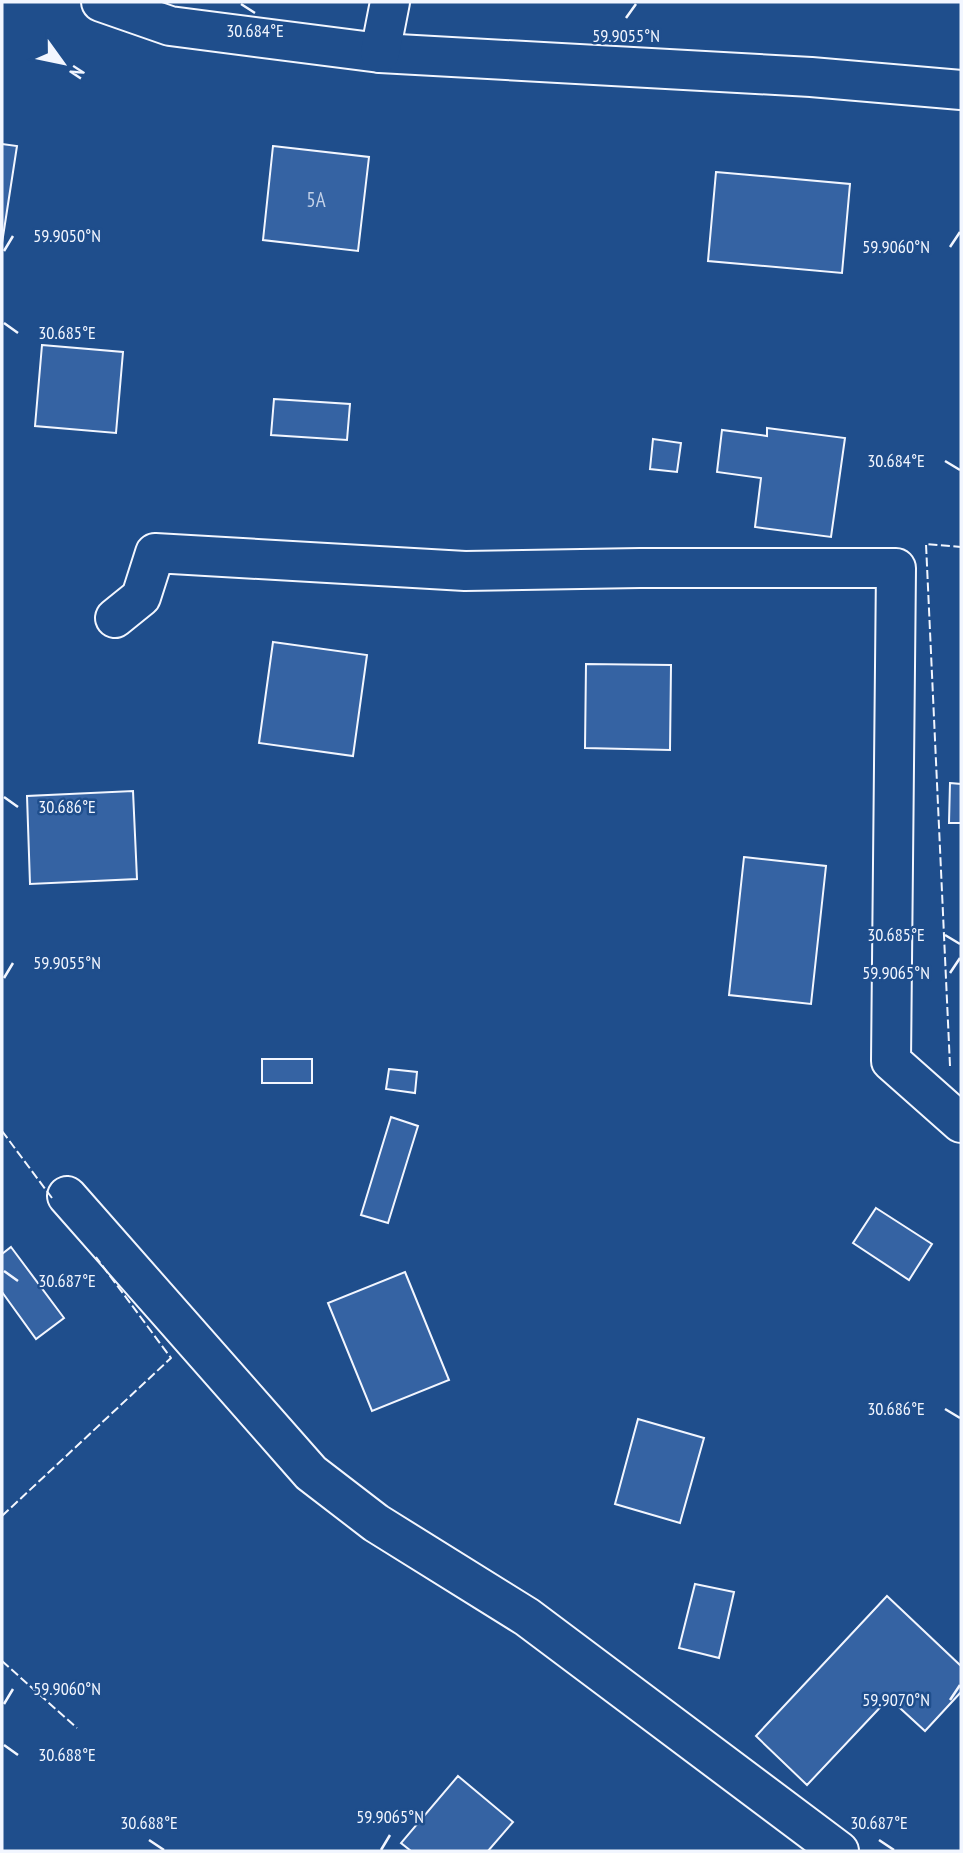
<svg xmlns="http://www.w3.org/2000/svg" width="963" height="1853" font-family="'PT Sans Narrow',sans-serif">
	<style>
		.building { fill: #3563a3; stroke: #f2f6ff; stroke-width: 2 }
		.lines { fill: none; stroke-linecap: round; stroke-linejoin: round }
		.minor-casing { stroke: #f2f6ff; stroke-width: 42 }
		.minor { stroke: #1f4e8c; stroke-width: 38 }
		.fence { stroke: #f2f6ff; stroke-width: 2; stroke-dasharray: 9 3.5; stroke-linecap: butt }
		.ticks { fill: none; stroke: #f2f6ff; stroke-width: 2.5 }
		.labels { text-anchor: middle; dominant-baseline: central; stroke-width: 5; stroke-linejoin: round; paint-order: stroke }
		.number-label { font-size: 21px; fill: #c3d1e8 }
		.ticks-label { font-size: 18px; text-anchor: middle; fill: #f2f6ff; stroke: #1f4e8c; stroke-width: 5; stroke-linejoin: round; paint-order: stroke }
	</style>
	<rect width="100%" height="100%" fill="#1f4e8c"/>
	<g class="building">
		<polygon points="2,144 17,146 2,243"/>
		<polygon points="273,146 369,157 358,251 263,240"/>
		<polygon points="716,172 850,184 842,273 708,261"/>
		<polygon points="42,345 123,352 116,433 35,426"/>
		<polygon points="274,399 350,404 347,440 271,435"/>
		<polygon points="767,428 845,438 831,537 755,527 761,478 717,472 722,430 767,436"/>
		<polygon points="653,439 681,443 677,472 650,469"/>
		<polygon points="273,642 367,655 353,756 259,743"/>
		<polygon points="586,664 671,665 670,750 585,748"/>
		<polygon points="950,783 961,784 961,823 949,823"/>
		<polygon points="133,791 137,879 30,884 27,796"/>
		<polygon points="744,857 826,866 811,1004 729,995"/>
		<rect x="262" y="1059" width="50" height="24"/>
		<polygon points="389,1069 417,1072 415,1093 386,1089"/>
		<polygon points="391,1117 418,1126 388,1223 361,1215"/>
		<polygon points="876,1208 932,1244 909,1280 853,1243"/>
		<polygon points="11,1247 64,1318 36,1339 2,1292 2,1254"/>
		<polygon points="405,1272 449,1380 372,1411 328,1303"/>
		<polygon points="638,1419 704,1438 680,1523 615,1504"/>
		<polygon points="695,1584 734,1592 719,1658 679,1648"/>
		<polygon points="887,1596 961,1666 961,1692 925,1731 889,1698 807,1785 756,1736"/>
		<polygon points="458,1776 513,1822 488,1851 411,1851 401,1843"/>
	</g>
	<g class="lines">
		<defs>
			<g id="minor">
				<polyline points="101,2 170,26 380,53 811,77 961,90"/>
				<polyline points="380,53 390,2"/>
				<polyline points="115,618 141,597 155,553 465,571 640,568 896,568 891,1061 961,1123"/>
				<polyline points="67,1196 311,1473 376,1523 527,1617 839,1851"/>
			</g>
		</defs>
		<use href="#minor" class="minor-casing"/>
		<use href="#minor" class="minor"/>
		<g class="fence">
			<polyline points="950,1066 926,544 961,547"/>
			<polyline points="2,1131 52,1198"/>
			<polyline points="2,1516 171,1358 96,1257"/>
			<polyline points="2,1661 77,1728"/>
		</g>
	</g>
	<path class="ticks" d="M241,4L255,13M626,18L636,4M950,247L960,232M4,251L13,236M4,323L18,333M945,461L960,470M4,797L18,807M945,935L960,944M950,973L960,958M4,978L13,963M4,1271L18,1281M945,1409L960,1418M950,1700L960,1685M4,1704L13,1689M4,1745L18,1755M149,1840L164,1850M879,1840L894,1850M381,1850L390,1835"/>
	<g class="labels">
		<g class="number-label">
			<text x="316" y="199">5А</text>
		</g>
	</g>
	<g class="ticks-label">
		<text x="255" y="37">30.684°E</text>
		<text x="626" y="42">59.9055°N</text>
		<text x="67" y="242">59.9050°N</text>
		<text x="896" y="253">59.9060°N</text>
		<text x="67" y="339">30.685°E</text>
		<text x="896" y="467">30.684°E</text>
		<text x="67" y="813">30.686°E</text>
		<text x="896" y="941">30.685°E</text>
		<text x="67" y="969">59.9055°N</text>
		<text x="896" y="979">59.9065°N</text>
		<text x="67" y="1287">30.687°E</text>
		<text x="896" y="1415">30.686°E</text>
		<text x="67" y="1695">59.9060°N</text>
		<text x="896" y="1706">59.9070°N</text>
		<text x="67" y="1761">30.688°E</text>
		<text x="390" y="1823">59.9065°N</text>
		<text x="149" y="1829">30.688°E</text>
		<text x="879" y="1829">30.687°E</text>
	</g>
	<rect width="963" height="1853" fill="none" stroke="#f2f6ff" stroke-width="7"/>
	<g transform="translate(63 63) rotate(123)" stroke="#1f4e8c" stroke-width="5" paint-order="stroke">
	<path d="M0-5L12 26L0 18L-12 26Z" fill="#f2f6ff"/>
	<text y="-10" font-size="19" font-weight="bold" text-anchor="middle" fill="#f2f6ff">N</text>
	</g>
</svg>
